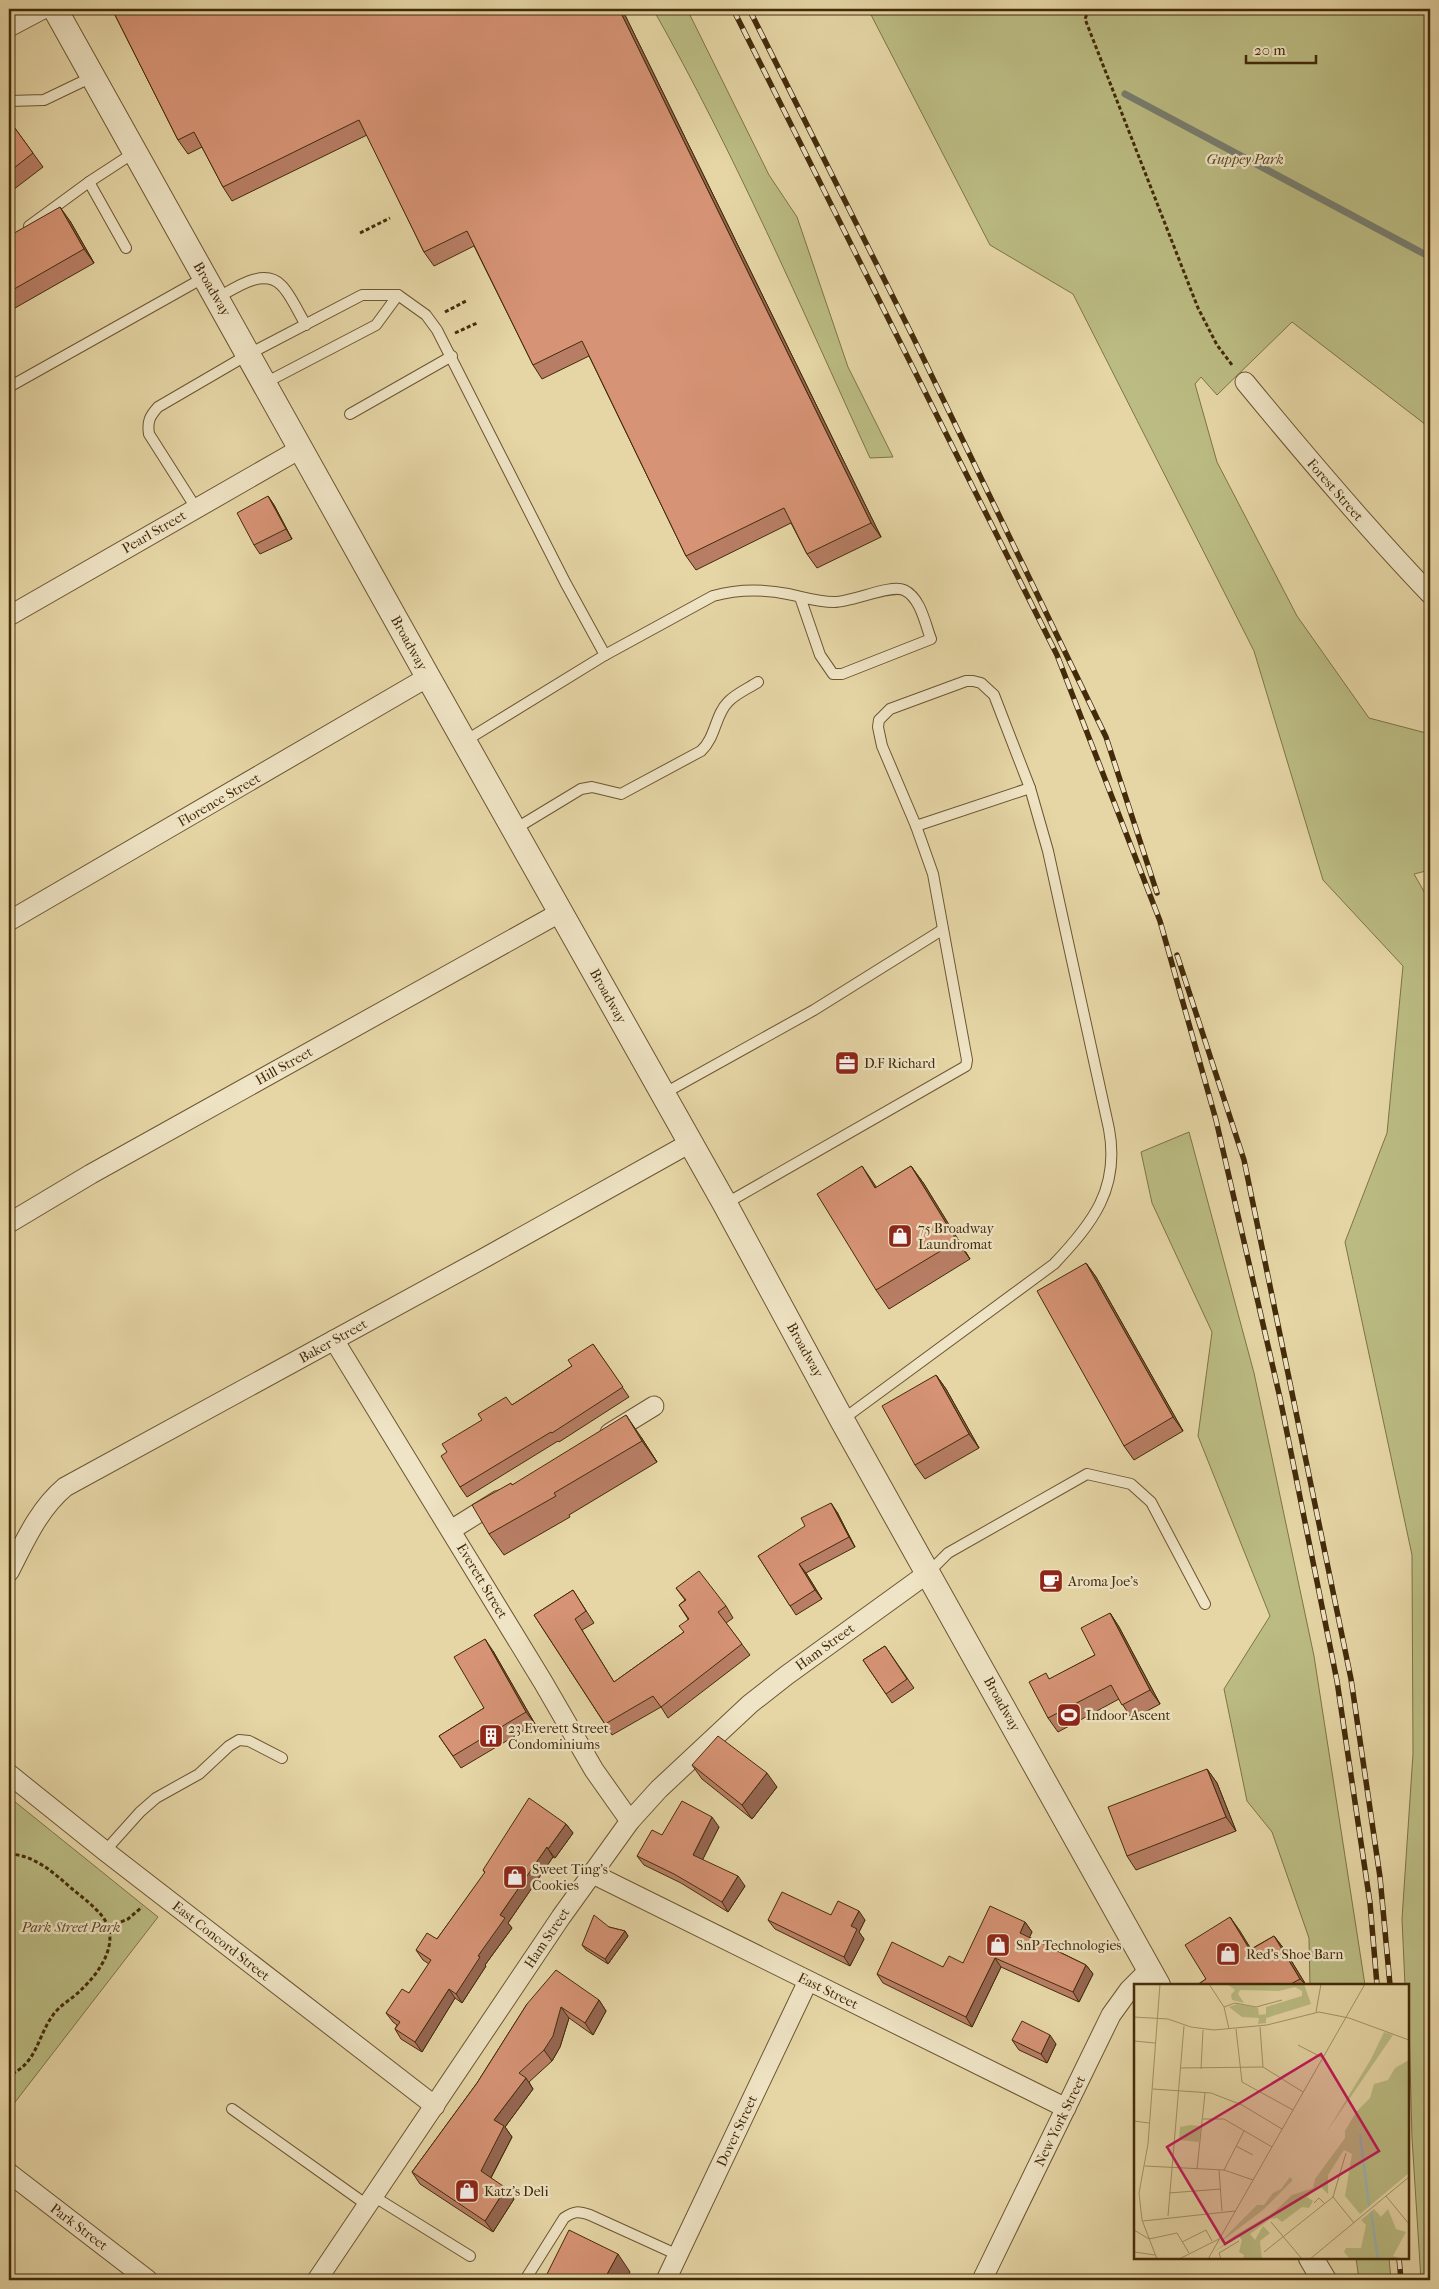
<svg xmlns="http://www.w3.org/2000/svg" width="1439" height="2289" font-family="'IM FELL French Canon',serif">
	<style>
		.green { fill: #bbbc83; stroke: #7f7446 }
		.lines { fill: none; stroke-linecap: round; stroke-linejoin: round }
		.stream { stroke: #797e70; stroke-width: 7 }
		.service-casing { stroke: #6c5631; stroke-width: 12 }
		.minor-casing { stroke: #6c5631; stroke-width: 21 }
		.tertiary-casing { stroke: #6c5631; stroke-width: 26 }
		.path { stroke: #432b0a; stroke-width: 3; stroke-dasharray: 4 2.5; stroke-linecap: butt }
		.service { stroke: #efe4c5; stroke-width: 10 }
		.minor { stroke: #efe4c5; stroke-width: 19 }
		.tertiary { stroke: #efe4c5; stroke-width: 24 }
		.rail-casing { stroke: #432b0a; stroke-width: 5.5 }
		.rail { stroke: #efe4c5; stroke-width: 4; stroke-dasharray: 11; stroke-linecap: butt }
		.wall { fill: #b87e65; stroke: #432b0a }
		.shaded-wall { fill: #966752; stroke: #432b0a }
		.building { fill: #d69375; stroke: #432b0a }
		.labels { text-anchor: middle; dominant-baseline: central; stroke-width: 4.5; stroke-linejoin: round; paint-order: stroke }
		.park-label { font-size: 14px; font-style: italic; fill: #5b4822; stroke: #efe4c5 }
		.street-label { font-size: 14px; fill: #432b0a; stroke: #efe4c5 }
		.poi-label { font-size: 14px; fill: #432b0a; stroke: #efe4c5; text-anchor: start }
		.inset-river { fill: none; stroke: #9db6b4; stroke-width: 2.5 }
		.inset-road { fill: none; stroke: #a59268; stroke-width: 1 }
		.view { fill: #c2185b; fill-opacity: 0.15; stroke: #c2185b; stroke-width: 2.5 }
		.inset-edge { fill: none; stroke: #432b0a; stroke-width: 2.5 }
	</style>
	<rect width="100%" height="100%" fill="#e6d6a6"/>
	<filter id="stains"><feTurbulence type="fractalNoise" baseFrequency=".004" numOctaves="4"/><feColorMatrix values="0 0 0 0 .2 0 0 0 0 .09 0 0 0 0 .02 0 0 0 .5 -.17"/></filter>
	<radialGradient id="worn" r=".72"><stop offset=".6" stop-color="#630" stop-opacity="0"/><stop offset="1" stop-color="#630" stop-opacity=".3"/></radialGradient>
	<g class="green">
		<path d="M653,9H687L769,175L797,217L848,367L893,457L870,458C801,307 735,154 653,9Z"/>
		<polygon points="868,9 1430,9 1430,428 1292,322 1217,395 1201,377 1195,384 1217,462 1297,616 1369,718 1430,734 1430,870 1414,874 1430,902 1430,2280 1421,2280 1412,2138 1408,1985 1405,1985 1402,1919 1413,1754 1412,1555 1345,1242 1387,1133 1403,966 1323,880 1254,651 1073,294 990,245"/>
		<polygon points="1189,1132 1254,1373 1314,1656 1365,1985 1310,1985 1309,1938 1272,1832 1247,1801 1224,1689 1270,1616 1198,1436 1212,1332 1152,1203 1141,1152"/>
		<polygon points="9,1797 158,1917 9,2110"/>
		<polygon points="1356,2258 1389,2258 1391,2280 1359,2280"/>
	</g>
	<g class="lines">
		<polyline class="stream" points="1125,94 1430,257"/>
		<defs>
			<g id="service">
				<polyline points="9,101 44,100 92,77"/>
				<polyline points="89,182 126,248"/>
				<polyline points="29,226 89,182 135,152"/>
				<polyline points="398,295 426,315 437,330 565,582 605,655 465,741"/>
				<path d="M217,298C234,289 263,267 281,285C290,293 299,314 306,325"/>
				<polyline points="9,387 205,277"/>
				<polyline points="350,414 452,356"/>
				<path d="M196,508L149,434C147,421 150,416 158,407L249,354L362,295H398L376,325L265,383"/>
				<path d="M605,655L713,596C738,589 763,589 788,594C803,597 818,602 834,602C853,602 890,584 904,590C921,598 925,624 931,639L842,674H833L820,655L800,597"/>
				<polyline points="916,826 1030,788"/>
				<path d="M515,829L581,789L592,787L621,794L701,751C716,737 715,715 728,702C735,694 749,688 758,682"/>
				<polyline points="663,1094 814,1010 942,930"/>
				<path d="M725,1204L966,1066L967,1060L933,874L916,826L882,746L878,727L879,720L890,709L966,681H973L981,683L994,695L1030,788L1048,851L1109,1129C1120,1188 1093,1223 1054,1264L842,1420"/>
				<polyline points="928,1573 948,1553 1087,1474 1131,1484 1151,1502 1205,1604"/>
				<polyline points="105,1851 140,1812 156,1798 199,1774 229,1746 239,1740 249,1741 282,1758"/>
				<polyline points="232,2109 367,2205"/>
				<polyline points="373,2196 470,2256"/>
				<path d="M525,2280L564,2218C574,2211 578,2211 590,2215L678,2255"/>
			</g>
			<g id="minor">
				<polyline points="9,27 43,9"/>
				<path d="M1245,382C1305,455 1365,526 1430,594"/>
				<polyline points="9,616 300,449"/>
				<polyline points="9,921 428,677"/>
				<polyline points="9,1223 91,1174 561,912"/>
				<polyline points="334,1340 543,1682 594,1770 630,1821"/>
				<polyline points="610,1433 654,1406"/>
				<polyline points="451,1530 499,1500"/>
				<path d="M9,1572C25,1541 38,1510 65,1487L486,1257L690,1143"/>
				<polyline points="9,1774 105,1851 435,2106"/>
				<polyline points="591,1873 1066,2108"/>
				<polyline points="9,2173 148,2280"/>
				<polyline points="317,2280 561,1917 630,1821 659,1789 750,1704 787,1675 928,1573"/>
				<polyline points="666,2280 808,1981"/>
				<polyline points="982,2280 1111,2015 1129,1990 1149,1970"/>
			</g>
			<g id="tertiary">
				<polyline points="55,9 428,677 725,1204 842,1420 1158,1985"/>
				<polyline points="1311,2258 1324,2280"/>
			</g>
		</defs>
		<use href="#service" class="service-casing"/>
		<use href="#minor" class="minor-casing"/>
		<use href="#tertiary" class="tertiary-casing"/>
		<g class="path">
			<polyline points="1089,9 1085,19 1198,308 1217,345 1232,365"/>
			<polyline points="360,233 390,218"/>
			<polyline points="445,312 466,301"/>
			<polyline points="455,333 477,323"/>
			<polyline points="9,1817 13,1807"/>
			<path d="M9,1854C34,1855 53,1872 71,1888C82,1897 94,1906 102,1916C122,1941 100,1972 81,1990C72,1999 60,2005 53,2015C37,2037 37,2064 9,2075"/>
			<polyline points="109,1927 128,1919 142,1907"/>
		</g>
		<use href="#service" class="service"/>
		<use href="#minor" class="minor"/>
		<use href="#tertiary" class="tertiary"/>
		<defs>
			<g id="rail">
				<polyline points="733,9 1057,655 1160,921 1216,1120 1280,1398 1337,1681 1370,1903 1377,1985"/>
				<polyline points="749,9 914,339 1106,737 1157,893"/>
				<polyline points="1177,955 1244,1160 1351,1679 1380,1877 1390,1985"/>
				<polyline points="1399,2258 1401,2280"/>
			</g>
		</defs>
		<use href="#rail" class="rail-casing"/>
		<use href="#rail" class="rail"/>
	</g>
	<g class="wall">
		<polygon points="112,9 622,9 881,537 817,568 807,554 791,523 696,570 686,556 589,356 542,379 533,365 474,246 434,266 424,252 367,135 232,201 223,187 202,147 188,154 178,140"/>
		<polygon points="9,120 43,167 9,193"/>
		<polygon points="70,221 94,263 15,308 9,298 9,271 15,267"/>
		<polygon points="268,496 274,505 292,539 260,554 254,545"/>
		<polygon points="911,1166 924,1184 970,1259 889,1309 876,1290 877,1187"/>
		<polygon points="1086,1263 1096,1277 1183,1431 1134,1460 1124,1446"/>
		<polygon points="593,1344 629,1397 559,1442 558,1441 467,1497 460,1487 447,1452 482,1420 512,1405 572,1366"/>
		<polygon points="936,1375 946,1389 979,1448 925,1479 915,1465"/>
		<polygon points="641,1437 657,1462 569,1515 570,1517 504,1555 489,1534 512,1485"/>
		<polygon points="837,1512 855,1547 806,1573 822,1599 796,1615 758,1556"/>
		<polygon points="676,1588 726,1606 733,1618 726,1623 750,1655 668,1718 661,1707 612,1735 534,1615 573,1590 594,1623 582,1630 614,1682 684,1632 688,1619 679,1605 685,1600"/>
		<polygon points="1110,1613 1119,1627 1160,1704 1132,1719 1119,1699 1058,1732 1048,1718 1050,1679 1095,1655"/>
		<polygon points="885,1646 914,1688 892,1703 863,1660"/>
		<polygon points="493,1651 535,1724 461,1768 439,1736 484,1708"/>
		<polygon points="692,1765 777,1787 752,1819 702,1779"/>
		<polygon points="1207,1769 1217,1783 1236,1831 1136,1870 1127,1856"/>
		<polygon points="566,1824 573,1833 555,1858 553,1857 508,1923 512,1928 485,1965 486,1966 462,2003 455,1998 422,2052 401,2039 395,2029 397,2025 393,2022 386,2013 409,1993 429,1964 423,1960 416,1950 437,1939 485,1873 483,1870"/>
		<polygon points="719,1827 702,1860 745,1886 728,1912 681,1883 644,1865 637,1856 662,1835"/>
		<polygon points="831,1915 865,1920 859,1932 864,1939 850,1966 775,1929 768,1920"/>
		<polygon points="1230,1917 1251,1949 1274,1936 1284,1949 1306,1985 1197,1985 1206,1979"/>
		<polygon points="1025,1922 1032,1932 1029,1937 1086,1965 1093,1974 1079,2002 1001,1967 972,2027 883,1983 877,1974 943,1967 963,1963"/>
		<polygon points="609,1927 625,1931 628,1936 608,1964 586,1950 582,1945"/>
		<polygon points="599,2000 606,2011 593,2035 569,2018 560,2047 552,2061 529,2082 533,2089 505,2127 512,2137 491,2178 514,2199 493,2232 420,2184 412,2172 477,2083 527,2004"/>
		<polygon points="1012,2040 1056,2044 1047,2063 1019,2050"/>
	</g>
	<g class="shaded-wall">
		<polygon points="619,9 622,9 881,537 871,523"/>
		<polygon points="60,207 70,221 94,263 84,249"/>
		<polygon points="268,496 274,505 292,539 286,529"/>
		<polygon points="862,1166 875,1185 888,1206 875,1188"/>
		<polygon points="911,1166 924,1184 970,1259 957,1241"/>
		<polygon points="1086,1263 1096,1277 1183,1431 1173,1417"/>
		<polygon points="936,1375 946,1389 979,1448 969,1434"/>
		<polygon points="626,1415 641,1437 657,1462 642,1441"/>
		<polygon points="831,1503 837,1512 855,1547 849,1537"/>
		<polygon points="799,1564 806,1573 822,1599 815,1590"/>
		<polygon points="1110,1613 1119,1627 1160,1704 1150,1690"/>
		<polygon points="485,1639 493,1651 535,1724 526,1712"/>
		<polygon points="1207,1769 1217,1783 1236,1831 1226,1817"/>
		<polygon points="767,1773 777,1787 752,1819 742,1805"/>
		<polygon points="712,1817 719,1827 700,1865 693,1855"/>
		<polygon points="566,1824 573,1833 555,1858 548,1849"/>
		<polygon points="547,1847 553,1857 508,1923 512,1928 485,1965 486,1966 462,2003 456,1994 478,1956 500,1915"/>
		<polygon points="738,1876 745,1886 728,1912 722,1902"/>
		<polygon points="859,1911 865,1920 859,1932 864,1939 850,1966 844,1957 851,1926"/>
		<polygon points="1230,1917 1240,1931 1260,1964 1250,1950"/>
		<polygon points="1025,1922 1032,1932 1027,1943 1020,1933"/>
		<polygon points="625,1931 628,1936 608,1964 605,1959"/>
		<polygon points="1274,1936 1284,1949 1306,1985 1300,1979"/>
		<polygon points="995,1958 1001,1967 972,2027 966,2017"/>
		<polygon points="1086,1965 1093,1974 1079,2002 1073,1992"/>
		<polygon points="449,1989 455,1998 422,2052 415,2042"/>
		<polygon points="599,2000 606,2011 593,2035 585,2023"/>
		<polygon points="561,2007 569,2018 560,2047 552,2061 544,2050"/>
		<polygon points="1050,2035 1056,2044 1047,2063 1041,2054"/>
		<polygon points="526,2078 533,2089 505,2127 512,2137 488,2183 481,2171 494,2120"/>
		<polygon points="506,2188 514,2199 493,2232 485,2221"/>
		<polygon points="618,2254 630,2272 626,2280 604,2280"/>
	</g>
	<g class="building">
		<polygon points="112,9 619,9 871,523 807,554 784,508 686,556 582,341 533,365 467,231 424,252 359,120 223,187 194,132 178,140"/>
		<polygon points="9,120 33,153 9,172"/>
		<polygon points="60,207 84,249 9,292 9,271 15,267 9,256 9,236"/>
		<polygon points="268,496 286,529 254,545 237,513"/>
		<polygon points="862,1166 875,1188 911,1166 957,1241 876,1290 817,1194"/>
		<polygon points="1086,1263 1173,1417 1124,1446 1037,1291"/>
		<polygon points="593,1344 623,1387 552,1433 551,1432 460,1487 441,1456 447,1452 442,1444 482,1420 478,1414 506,1397 512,1405 572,1366 568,1360"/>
		<polygon points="936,1375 969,1434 915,1465 882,1406"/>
		<polygon points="626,1415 642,1441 554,1493 556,1496 489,1534 472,1505 511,1483 512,1485"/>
		<polygon points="831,1503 849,1537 799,1564 815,1590 790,1606 758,1556 805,1526 801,1518"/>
		<polygon points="699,1571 726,1606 718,1612 742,1644 661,1707 653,1696 605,1724 534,1615 573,1590 586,1611 575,1619 614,1682 684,1632 679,1626 689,1619 679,1605 686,1600 676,1588"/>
		<polygon points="1110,1613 1150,1690 1122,1705 1111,1685 1048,1718 1029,1682 1046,1673 1049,1679 1095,1655 1081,1628"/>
		<polygon points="485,1639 526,1712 453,1756 439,1736 484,1708 454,1657"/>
		<polygon points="885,1646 907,1679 886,1694 863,1660"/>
		<polygon points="718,1736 767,1773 742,1805 692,1765"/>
		<polygon points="1207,1769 1226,1817 1127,1856 1108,1807"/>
		<polygon points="529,1798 566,1824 548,1849 547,1847 500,1915 505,1918 478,1956 480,1957 456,1994 449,1989 415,2042 395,2029 400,2022 386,2013 402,1989 409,1993 431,1960 416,1950 427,1933 437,1939 485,1872 483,1870"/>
		<polygon points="682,1801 712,1817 693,1855 738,1876 722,1902 674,1874 637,1856 652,1830 662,1835"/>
		<polygon points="782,1892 831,1915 838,1901 859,1911 851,1926 857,1929 844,1957 768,1920"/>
		<polygon points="990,1906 1025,1922 1020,1933 1086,1965 1073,1992 995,1958 966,2017 877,1974 892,1942 943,1967 949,1956 963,1963"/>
		<polygon points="594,1915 609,1927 625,1931 605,1959 582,1945"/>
		<polygon points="1230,1917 1250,1950 1274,1936 1300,1979 1289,1985 1197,1985 1206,1979 1185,1945"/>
		<polygon points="556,1970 599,2000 585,2023 561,2007 553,2036 544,2050 519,2073 526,2078 494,2120 504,2126 481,2171 506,2188 485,2221 412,2172 477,2083 527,2004"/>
		<polygon points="1022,2021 1050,2035 1041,2054 1012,2040"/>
		<polygon points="569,2230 618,2254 604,2280 544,2280"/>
	</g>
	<defs>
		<symbol id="office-square" viewBox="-11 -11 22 22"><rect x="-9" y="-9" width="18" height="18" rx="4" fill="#8f2418" stroke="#efe4c5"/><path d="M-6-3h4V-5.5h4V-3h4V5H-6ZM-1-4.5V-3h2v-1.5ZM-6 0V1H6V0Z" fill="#fff"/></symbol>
		<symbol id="shop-square" viewBox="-11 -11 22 22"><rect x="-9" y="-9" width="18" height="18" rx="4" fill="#8f2418" stroke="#efe4c5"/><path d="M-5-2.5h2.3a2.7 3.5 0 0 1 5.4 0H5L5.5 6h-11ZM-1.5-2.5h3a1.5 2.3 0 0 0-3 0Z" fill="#fff"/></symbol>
		<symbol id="cafe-square" viewBox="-11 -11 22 22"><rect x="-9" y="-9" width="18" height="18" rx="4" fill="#8f2418" stroke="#efe4c5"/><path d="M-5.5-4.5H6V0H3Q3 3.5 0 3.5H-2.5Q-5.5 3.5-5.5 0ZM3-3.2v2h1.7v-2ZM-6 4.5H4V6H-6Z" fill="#fff"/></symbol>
		<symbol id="stadium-square" viewBox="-11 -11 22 22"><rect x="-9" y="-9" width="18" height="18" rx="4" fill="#8f2418" stroke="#efe4c5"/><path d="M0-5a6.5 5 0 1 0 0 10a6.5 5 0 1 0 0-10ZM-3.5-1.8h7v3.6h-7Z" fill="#fff"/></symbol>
		<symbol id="building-square" viewBox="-11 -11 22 22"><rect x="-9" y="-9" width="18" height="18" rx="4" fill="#8f2418" stroke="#efe4c5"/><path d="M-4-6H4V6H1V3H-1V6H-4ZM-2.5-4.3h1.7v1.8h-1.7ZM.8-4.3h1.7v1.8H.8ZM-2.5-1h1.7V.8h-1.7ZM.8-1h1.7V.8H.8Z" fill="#fff"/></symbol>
	</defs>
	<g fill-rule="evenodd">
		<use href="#office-square" x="833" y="1049" width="28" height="28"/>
		<use href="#shop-square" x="886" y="1222" width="28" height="28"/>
		<use href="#cafe-square" x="1037" y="1567" width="28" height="28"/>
		<use href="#stadium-square" x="1055" y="1701" width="28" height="28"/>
		<use href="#building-square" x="477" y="1722" width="28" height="28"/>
		<use href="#shop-square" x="501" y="1863" width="28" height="28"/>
		<use href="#shop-square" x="984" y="1931" width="28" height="28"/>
		<use href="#shop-square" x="1214" y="1940" width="28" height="28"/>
		<use href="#shop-square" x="453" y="2177" width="28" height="28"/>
	</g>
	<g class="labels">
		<g class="park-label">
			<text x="1245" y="159">Guppey Park</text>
			<text x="71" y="1927">Park Street Park</text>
		</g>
		<g class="street-label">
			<text transform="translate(212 289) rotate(60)">Broadway</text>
			<text transform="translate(1335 490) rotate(49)">Forest Street</text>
			<text transform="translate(154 532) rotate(-30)">Pearl Street</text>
			<text transform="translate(409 643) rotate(61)">Broadway</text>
			<text transform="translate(219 800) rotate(-30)">Florence Street</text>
			<text transform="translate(608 996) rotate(61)">Broadway</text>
			<text transform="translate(284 1066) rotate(-29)">Hill Street</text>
			<text transform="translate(333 1341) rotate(-29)">Baker Street</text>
			<text transform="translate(805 1350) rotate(61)">Broadway</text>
			<text transform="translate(482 1581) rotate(59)">Everett Street</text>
			<text transform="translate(825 1647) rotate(-36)">Ham Street</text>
			<text transform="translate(1002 1704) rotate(61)">Broadway</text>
			<text transform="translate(547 1938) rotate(-56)">Ham Street</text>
			<text transform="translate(221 1941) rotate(38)">East Concord Street</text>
			<text transform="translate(828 1991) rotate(26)">East Street</text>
			<text transform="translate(1060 2121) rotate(-64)">New York Street</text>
			<text transform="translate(737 2131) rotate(-65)">Dover Street</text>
			<text transform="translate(79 2227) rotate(37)">Park Street</text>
		</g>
		<g class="poi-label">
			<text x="864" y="1063">D.F Richard</text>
			<text x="918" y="1228">75 Broadway<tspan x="918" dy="16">Laundromat</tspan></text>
			<text x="1068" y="1581">Aroma Joe's</text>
			<text x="1086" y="1715">Indoor Ascent</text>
			<text x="508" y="1728">23 Everett Street<tspan x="508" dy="16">Condominiums</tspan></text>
			<text x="532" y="1869">Sweet Ting's<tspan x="532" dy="16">Cookies</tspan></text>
			<text x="1016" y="1945">SnP Technologies</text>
			<text x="1246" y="1954">Red's Shoe Barn</text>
			<text x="484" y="2191">Katz's Deli</text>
		</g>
	</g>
	<g transform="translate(1134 1984)">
		<rect width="275" height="275" fill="#e6d6a6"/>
		<path d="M93,0H170L177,20L132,34V39L124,40L125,34L108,33L95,23L103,20L124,24L125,31L132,30V23L168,12V7L161,3L145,7L106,6L104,10L110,19L98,16L97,11L101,6ZM250,48L259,51L192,149L237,75ZM275,76V189L226,230L211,212L218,170L210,166L194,191V210L185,201L173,213L179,217L175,224L168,223L148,238L143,234L136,235L116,250L121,256L129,242L136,249L126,257L128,275H109L110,271L105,268L108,256L105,252L80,268L100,252L140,228L158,211L179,204L181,195L211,154V147L222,128L236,114L240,100L254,96L261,84ZM56,141L67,142L65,158L45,156L46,143ZM156,193L159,196L129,226L84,260L123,221H130L139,209L147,205ZM240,225L247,233L254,225L262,245L272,248L259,272L269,275H216L210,268L212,264H227L232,241L227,236Z" fill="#bbbc83"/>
		<path class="inset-river" d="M226,150L235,222M237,228L244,275"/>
		<path class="inset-road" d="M75,0L90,23L95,45M90,23L101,19L122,23L148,16M182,28L187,0M0,33L34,35L57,43L80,46L133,41L185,28L215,34L275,56M126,43L129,83M102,45L108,98L159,126M0,57L21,59M164,61L189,74M129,83L169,108M46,84L129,83M67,85L69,46M19,105L77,109L108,121L148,145M69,135H90L138,163M0,137L15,139M102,162L119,171M11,182L90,186L119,196M63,185L71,109M85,186L88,227M90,186L110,147M35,209L87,205M252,212L275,240M199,213L220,239M180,219L185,214L191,220M34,232L50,42M9,237L101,227M137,238L168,275M0,246L15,255M15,255L43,249L55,269M48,258L72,246L78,257M0,268L21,271M130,268L199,213L212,169M23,275L8,236L5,209L14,160L26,0M45,275L85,255M74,275L231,0M87,275L85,269L105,257M176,275L275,193"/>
		<path class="view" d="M187,70L245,167L91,260L33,163Z"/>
		<rect width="275" height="275" class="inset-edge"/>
	</g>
	<rect width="1439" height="2289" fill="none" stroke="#e6d6a6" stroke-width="30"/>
	<rect x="10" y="10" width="1419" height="2269" fill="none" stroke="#432b0a" stroke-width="2.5"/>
	<rect x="15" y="15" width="1409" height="2259" fill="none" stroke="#432b0a"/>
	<path d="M1246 55v8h70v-8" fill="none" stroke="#432b0a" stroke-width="2.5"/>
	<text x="1254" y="55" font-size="15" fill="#432b0a" stroke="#efe4c5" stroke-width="4" paint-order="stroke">20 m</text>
	<rect width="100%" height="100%" filter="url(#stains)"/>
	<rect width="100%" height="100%" fill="url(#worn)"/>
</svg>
